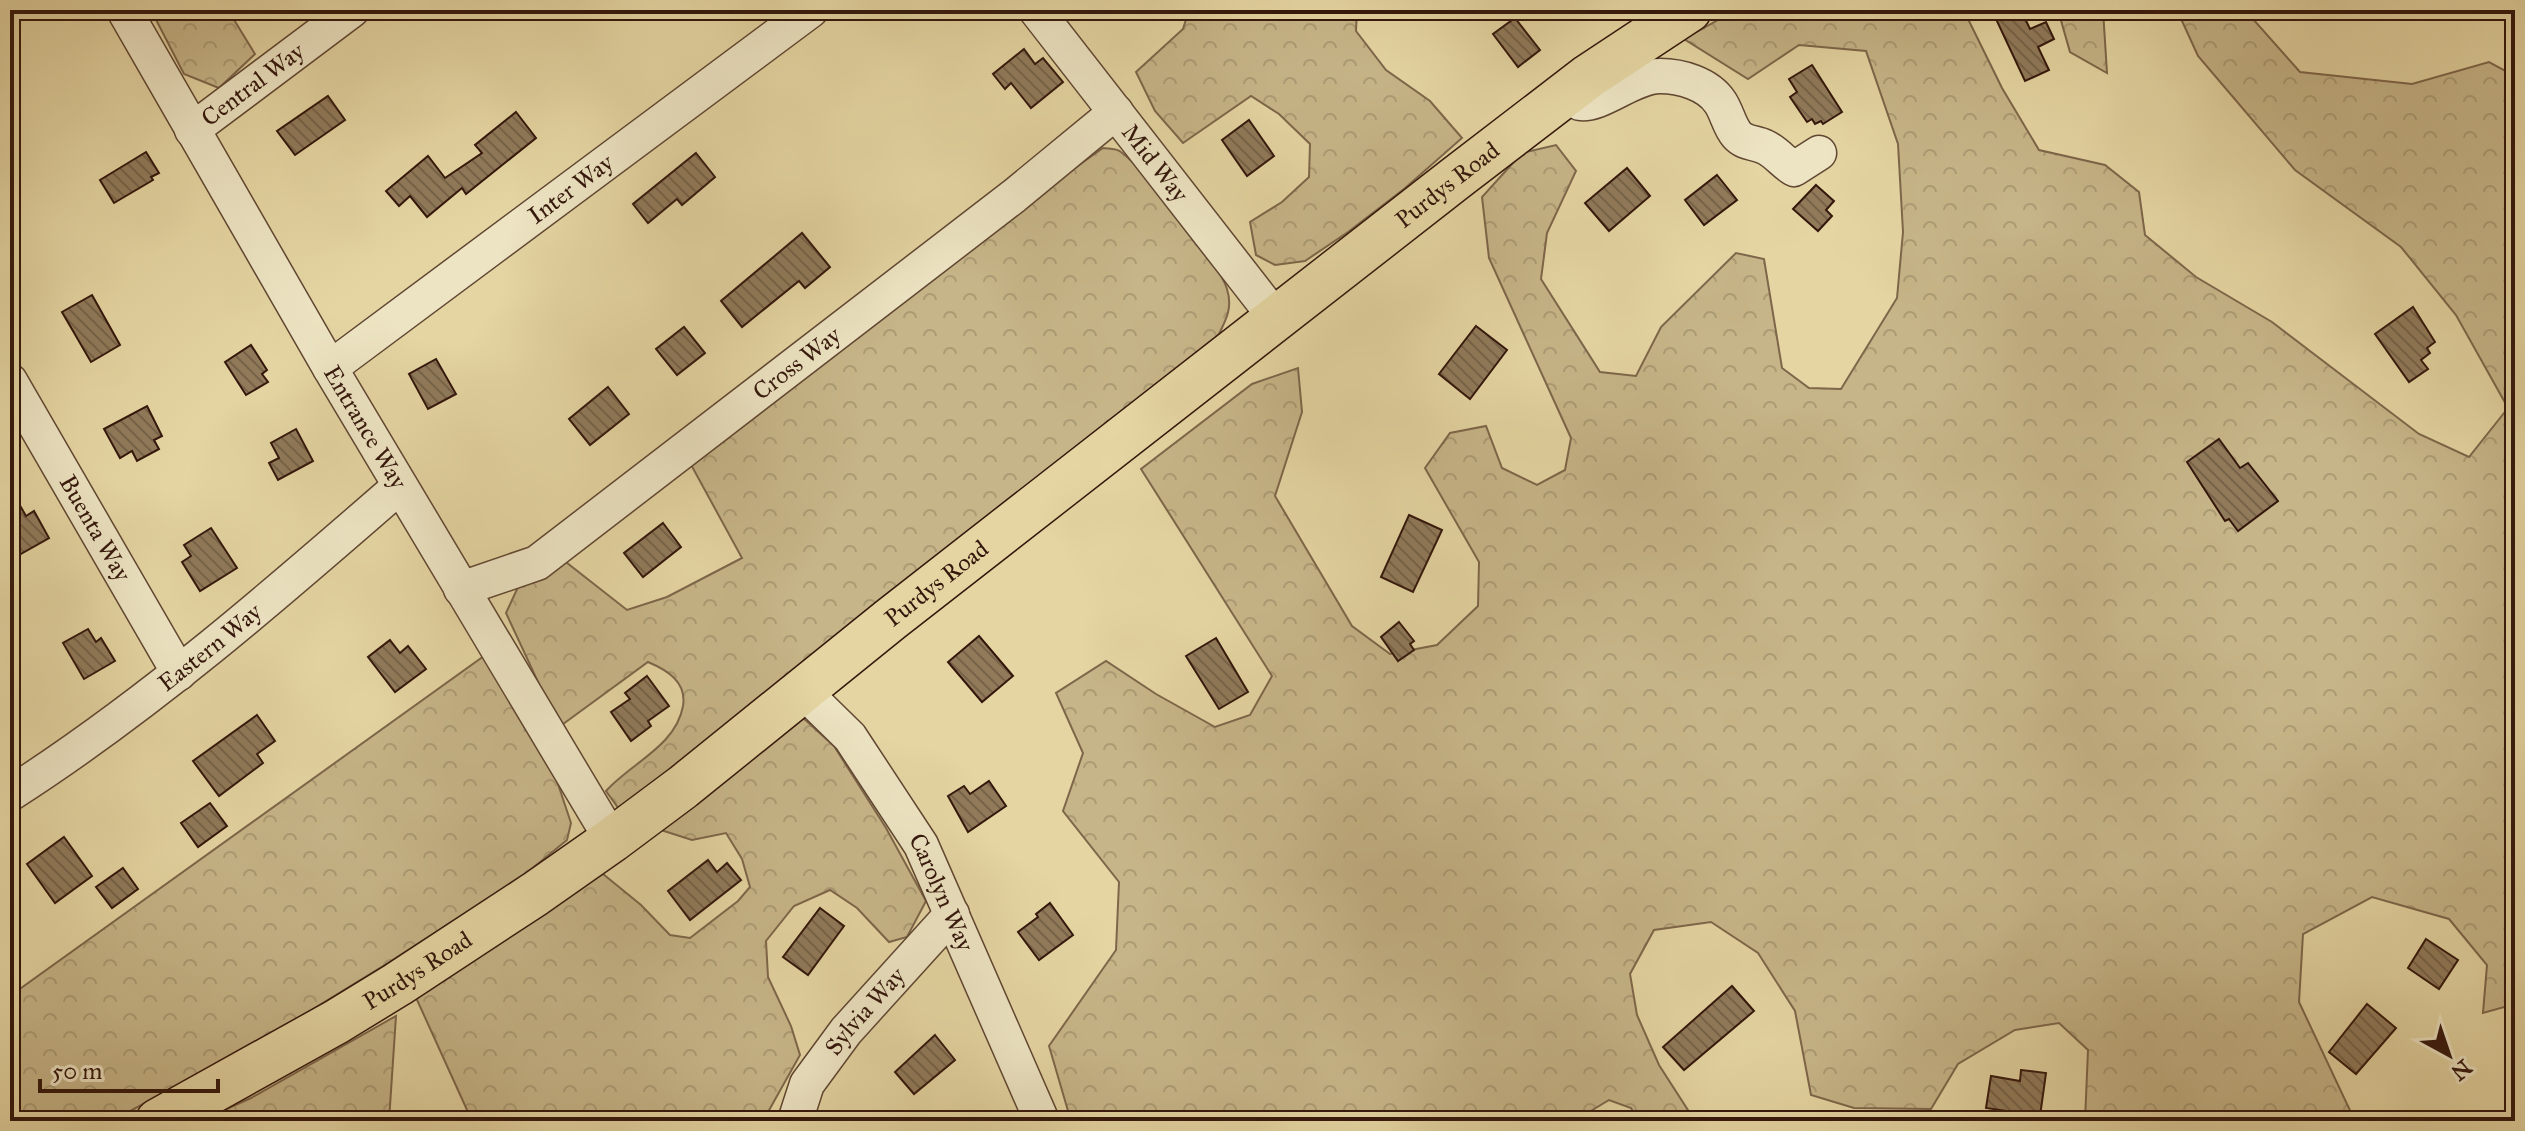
<svg xmlns="http://www.w3.org/2000/svg" width="2525" height="1131" font-family="'IM FELL Great Primer',serif">
	<style>
		.forest { fill: url(#forest-crowns); stroke: #7d664a; stroke-width: 2 }
		.building { fill: url(#building-back-hatch); stroke: #34170c; stroke-width: 2 }
		.lines { fill: none; stroke-linecap: round; stroke-linejoin: round }
		.minor-casing { stroke: #604632; stroke-width: 37 }
		.major-casing { stroke: #34170c; stroke-width: 47 }
		.minor { stroke: #ede4c3; stroke-width: 34 }
		.major { stroke: #e4d5a2; stroke-width: 44 }
		.labels { text-anchor: middle; dominant-baseline: central; stroke-width: 8; stroke-linejoin: round; paint-order: stroke }
		.street-label { font-size: 24px; fill: #34170c; stroke: #ede4c3 }
	</style>
	<defs>
		<pattern id="forest-crowns" width="20" height="18" patternUnits="userSpaceOnUse" patternTransform="scale(2)"><rect width="20" height="18" fill="#c6b588"/><path d="M2 6a3 3 0 1 1 6 0M12 15a3 3 0 1 1 6 0" fill="none" stroke="#ab9b74"/></pattern>
		<pattern id="building-back-hatch" width="6" height="6" patternUnits="userSpaceOnUse" patternTransform="scale(2)"><rect width="6" height="6" fill="#907a5a"/><path d="M-1 5l2 2M0 0l6 6M5-1l2 2" fill="none" stroke="#766349"/></pattern>
	</defs>
	<rect width="100%" height="100%" fill="#e4d5a2"/>
	<filter id="stains"><feTurbulence type="fractalNoise" baseFrequency=".0025" numOctaves="4"/><feColorMatrix values="0 0 0 0 .2 0 0 0 0 .09 0 0 0 0 .02 0 0 0 .5 -.17"/></filter>
	<radialGradient id="worn" r=".72"><stop offset=".6" stop-color="#630" stop-opacity="0"/><stop offset="1" stop-color="#630" stop-opacity=".3"/></radialGradient>
	<g class="forest">
		<polygon points="151,10 228,10 255,54 219,88 184,74"/>
		<polygon points="1189,10 1357,10 1356,31 1386,70 1430,101 1462,138 1404,189 1348,232 1305,261 1275,265 1256,255 1250,222 1282,202 1309,177 1310,144 1279,114 1251,96 1183,143 1155,111 1136,72 1183,29"/>
		<polygon points="1736,10 1975,10 1969,21 2002,88 2039,150 2105,165 2139,192 2145,235 2196,277 2272,322 2419,434 2469,457 2508,408 2456,315 2401,247 2295,170 2198,56 2177,10 2245,10 2300,72 2412,84 2489,62 2515,76 2515,1004 2483,1013 2487,965 2449,919 2372,897 2303,934 2299,1002 2355,1121 2085,1121 2088,1050 2059,1023 2015,1030 1958,1064 1931,1109 1854,1108 1811,1095 1795,1011 1758,953 1711,922 1654,930 1630,974 1637,1015 1659,1065 1695,1121 1639,1121 1631,1108 1609,1100 1574,1121 1482,1121 1478,1114 1460,1121 1071,1121 1049,1046 1116,950 1119,882 1063,811 1083,753 1056,693 1106,661 1156,694 1215,727 1250,715 1272,676 1141,469 1252,384 1298,368 1302,412 1275,496 1352,626 1390,654 1437,645 1478,606 1479,562 1425,468 1450,433 1486,426 1502,468 1537,485 1565,470 1571,438 1489,258 1482,197 1522,153 1556,145 1576,171 1547,233 1541,279 1600,372 1636,376 1661,327 1736,253 1764,259 1782,368 1809,388 1841,389 1897,298 1903,232 1898,144 1866,51 1799,45 1748,79 1684,39"/>
		<polygon points="2058,10 2103,10 2107,73 2070,52"/>
		<path d="M1103,148C1109,149 1116,148 1121,152C1144,169 1219,263 1227,289C1233,308 1226,320 1218,336L619,809L606,791C631,763 676,746 683,706C687,682 667,670 648,662L559,727L506,613L519,585L562,559L627,610L667,597L742,558L689,461L1031,199Z"/>
		<polygon points="484,656 556,778 571,823 567,840 524,875 388,963 279,1030 112,1121 10,1121 10,996"/>
		<polygon points="801,716 834,746 886,828 926,901 907,937 889,942 857,908 830,890 794,906 766,941 768,977 791,1026 800,1055 763,1121 472,1121 413,991 592,865 641,905 670,935 690,938 738,901 750,887 742,859 726,833 692,840 661,830"/>
		<polygon points="396,1016 389,1121 200,1121 251,1098"/>
	</g>
	<g class="building">
		<polygon points="2014,10 2021,10 2030,29 2046,22 2054,39 2038,47 2049,70 2025,81 1996,19"/>
		<polygon points="1515,18 1540,50 1518,67 1493,34"/>
		<polygon points="1024,49 1035,64 1043,58 1063,82 1031,108 1011,83 1005,89 993,74"/>
		<polygon points="1812,65 1842,112 1823,124 1821,121 1815,124 1812,119 1807,122 1790,97 1797,92 1789,79"/>
		<polygon points="328,96 345,120 295,155 277,131"/>
		<polygon points="516,112 536,138 466,194 462,188 427,217 410,196 399,206 386,191 428,156 445,178 482,153 475,145"/>
		<polygon points="1249,120 1274,156 1247,176 1222,140"/>
		<polygon points="146,152 159,173 151,177 153,180 114,203 100,180"/>
		<polygon points="696,153 715,177 682,205 677,199 648,223 633,204"/>
		<polygon points="1627,168 1650,196 1609,231 1585,203"/>
		<polygon points="1717,175 1737,200 1704,225 1685,200"/>
		<polygon points="1816,185 1834,201 1826,210 1832,216 1818,231 1793,209"/>
		<polygon points="802,233 830,267 805,288 799,281 742,327 721,301"/>
		<polygon points="92,295 120,345 91,362 62,312"/>
		<polygon points="2413,307 2435,342 2427,348 2430,353 2421,360 2428,369 2409,382 2375,334"/>
		<polygon points="1476,326 1507,350 1470,399 1439,374"/>
		<polygon points="684,327 705,353 677,375 656,349"/>
		<polygon points="251,345 267,370 262,374 268,382 246,395 225,362"/>
		<polygon points="436,359 456,394 428,409 409,374"/>
		<polygon points="608,387 629,414 590,445 569,419"/>
		<polygon points="147,406 162,436 154,440 159,449 137,461 132,451 120,458 104,429"/>
		<polygon points="296,429 313,461 278,480 269,463 279,458 271,443"/>
		<polygon points="2219,439 2240,468 2248,463 2278,501 2238,531 2229,519 2225,521 2187,462"/>
		<polygon points="10,488 26,516 34,511 49,538 10,560"/>
		<polygon points="1409,515 1442,530 1413,592 1381,577"/>
		<polygon points="663,523 681,547 643,577 624,553"/>
		<polygon points="211,528 237,568 200,591 182,562 191,556 184,545"/>
		<polygon points="1399,622 1414,641 1410,644 1414,650 1398,661 1381,637"/>
		<polygon points="88,629 96,642 101,638 115,661 84,679 63,643"/>
		<polygon points="979,636 1013,676 982,702 948,662"/>
		<polygon points="1216,638 1248,692 1219,709 1186,656"/>
		<polygon points="390,640 400,653 408,646 426,669 395,692 368,657"/>
		<polygon points="647,676 669,706 648,721 651,726 631,741 611,712 630,699 625,693"/>
		<polygon points="257,715 275,741 257,754 263,763 219,796 193,761"/>
		<polygon points="989,781 1006,806 968,832 948,796 964,786 970,794"/>
		<polygon points="210,803 227,826 198,847 181,823"/>
		<polygon points="64,837 92,876 55,903 27,864"/>
		<polygon points="708,860 717,872 727,863 741,880 690,920 668,891"/>
		<polygon points="123,868 138,889 112,908 96,887"/>
		<polygon points="1050,903 1073,935 1039,960 1018,932 1038,917 1036,914"/>
		<polygon points="820,908 844,926 808,975 783,957"/>
		<polygon points="2426,939 2458,960 2439,989 2408,968"/>
		<polygon points="1732,986 1754,1011 1684,1070 1663,1047"/>
		<polygon points="2367,1004 2396,1028 2356,1074 2329,1052"/>
		<polygon points="935,1035 955,1060 914,1094 895,1072"/>
		<polygon points="2021,1070 2046,1073 2040,1116 1986,1108 1991,1076 2020,1081"/>
	</g>
	<g class="lines">
		<defs>
			<g id="minor">
				<path id="s1" d="M124,10L330,368L612,840"/>
				<path id="s2" d="M1036,10L1275,317"/>
				<path d="M1570,91L1580,103C1601,106 1633,76 1660,76C1681,76 1708,84 1720,102C1727,112 1729,126 1737,135C1745,144 1755,142 1765,147C1776,152 1784,163 1794,169L1819,153"/>
				<path id="s3" d="M192,130L352,10"/>
				<path id="s4" d="M330,368L811,10"/>
				<path id="s5" d="M10,381L179,673"/>
				<path id="s6" d="M461,589L537,563L1014,196L1116,112"/>
				<path id="s7" d="M802,690L850,737L921,845L1042,1121"/>
				<path id="s8" d="M10,794C150,704 275,595 400,486"/>
				<path id="s9" d="M795,1121L807,1084L846,1031L952,914"/>
			</g>
			<g id="major">
				<path id="s10" d="M158,1121L336,1022L398,984L535,894L612,840L683,787L891,619L1456,178L1589,76L1689,10"/>
			</g>
		</defs>
		<use href="#minor" class="minor-casing"/>
		<use href="#major" class="major-casing"/>
		<use href="#minor" class="minor"/>
		<use href="#major" class="major"/>
	</g>
	<g class="labels">
		<g class="street-label">
			<text stroke="none"><textPath href="#s3" startOffset="76">Central Way</textPath></text>
			<text stroke="none"><textPath href="#s2" startOffset="194">Mid Way</textPath></text>
			<text stroke="none"><textPath href="#s10" startOffset="1596">Purdys Road</textPath></text>
			<text stroke="none"><textPath href="#s4" startOffset="300">Inter Way</textPath></text>
			<text stroke="none"><textPath href="#s6" startOffset="408">Cross Way</textPath></text>
			<text stroke="none"><textPath href="#s1" startOffset="482">Entrance Way</textPath></text>
			<text stroke="none"><textPath href="#s5" startOffset="170">Buenta Way</textPath></text>
			<text stroke="none"><textPath href="#s10" startOffset="948">Purdys Road</textPath></text>
			<text stroke="none"><textPath href="#s8" startOffset="248">Eastern Way</textPath></text>
			<text stroke="none"><textPath href="#s7" startOffset="248">Carolyn Way</textPath></text>
			<text stroke="none"><textPath href="#s10" startOffset="300">Purdys Road</textPath></text>
			<text stroke="none"><textPath href="#s9" startOffset="132">Sylvia Way</textPath></text>
		</g>
	</g>
	<rect width="2525" height="1131" fill="none" stroke="#e4d5a2" stroke-width="40"/>
	<rect x="12" y="12" width="2501" height="1107" fill="none" stroke="#34170c" stroke-width="4"/>
	<rect x="20" y="20" width="2485" height="1091" fill="none" stroke="#34170c" stroke-width="2"/>
	<g transform="translate(2449 1055) rotate(140)" stroke="#ede4c3" stroke-width="6" paint-order="stroke">
	<path d="M0-6L14 30L0 20L-14 30Z" fill="#34170c"/>
	<text y="-12" font-size="22" font-weight="bold" text-anchor="middle" fill="#34170c">N</text>
	</g>
	<path d="M40 1079v12h178v-12" fill="none" stroke="#34170c" stroke-width="4"/>
	<text x="52" y="1079" font-size="24" fill="#34170c" stroke="#ede4c3" stroke-width="6" paint-order="stroke">50 m</text>
	<rect width="100%" height="100%" filter="url(#stains)"/>
	<rect width="100%" height="100%" fill="url(#worn)"/>
</svg>
